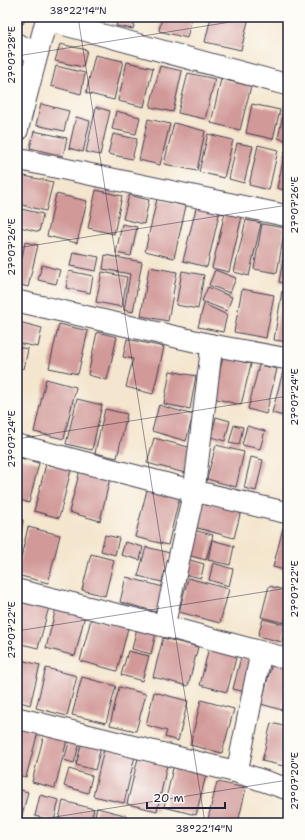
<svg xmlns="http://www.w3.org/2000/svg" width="305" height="840" font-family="'Shantell Sans',sans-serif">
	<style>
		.building { fill: #d19a99 }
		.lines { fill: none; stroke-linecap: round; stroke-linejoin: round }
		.minor-casing { stroke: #423f51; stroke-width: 23 }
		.minor { stroke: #fff; stroke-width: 21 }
		.ticks { fill: none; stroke: #22223b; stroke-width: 1; stroke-opacity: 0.45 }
		.neatline { fill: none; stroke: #22223b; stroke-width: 1.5 }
		.ticks-label { font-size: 10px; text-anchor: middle; fill: #22223b }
	</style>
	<rect width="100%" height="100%" fill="#fdfcf7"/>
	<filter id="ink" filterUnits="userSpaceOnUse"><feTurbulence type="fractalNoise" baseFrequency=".025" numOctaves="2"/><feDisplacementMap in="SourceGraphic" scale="8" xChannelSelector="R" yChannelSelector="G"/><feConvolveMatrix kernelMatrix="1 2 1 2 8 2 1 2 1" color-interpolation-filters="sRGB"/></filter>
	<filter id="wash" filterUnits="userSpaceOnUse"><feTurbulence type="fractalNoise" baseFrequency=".012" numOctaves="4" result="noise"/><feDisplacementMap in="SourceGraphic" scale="16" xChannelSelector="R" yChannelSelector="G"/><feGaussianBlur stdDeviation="0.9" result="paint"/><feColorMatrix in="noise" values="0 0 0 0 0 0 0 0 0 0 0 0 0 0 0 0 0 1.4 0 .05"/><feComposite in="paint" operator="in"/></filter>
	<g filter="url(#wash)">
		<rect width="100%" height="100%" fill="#f4e6ce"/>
		<g id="blocks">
			<g class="building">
				<polygon points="17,17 26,17 23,24 17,21"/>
				<polygon points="80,17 90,17 90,20"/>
				<polygon points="118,17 136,17 133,29 116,26"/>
				<polygon points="162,17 192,17 187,38 159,31"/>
				<polygon points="211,17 249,17 241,50 205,42"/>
				<polygon points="60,44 87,50 83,67 55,61"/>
				<polygon points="95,55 123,61 114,100 86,93"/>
				<polygon points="127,62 153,68 144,107 118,101"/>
				<polygon points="56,66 85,73 81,94 51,86"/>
				<polygon points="160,66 182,71 173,112 150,107"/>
				<polygon points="188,73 215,79 205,119 178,113"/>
				<polygon points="221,79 251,86 240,130 211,123"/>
				<polygon points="287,96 288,96 288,141 278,138"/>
				<polygon points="41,104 69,111 64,131 36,125"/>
				<polygon points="252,104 280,110 273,139 246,133"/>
				<polygon points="96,107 110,111 100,155 86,152"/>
				<polygon points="116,111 140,117 136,134 112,129"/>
				<polygon points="76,117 90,121 83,152 69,148"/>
				<polygon points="148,119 170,124 160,165 139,160"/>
				<polygon points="174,123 205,131 197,171 164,164"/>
				<polygon points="34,131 67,138 63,156 30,148"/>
				<polygon points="113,134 137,139 132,159 108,154"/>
				<polygon points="208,134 233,140 224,178 199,172"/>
				<polygon points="237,143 253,146 244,183 229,179"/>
				<polygon points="258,145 278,150 269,190 249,185"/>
				<polygon points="285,151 288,151 288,191 277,188"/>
				<polygon points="24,176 53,182 46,211 18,204"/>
				<polygon points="96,190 122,196 114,234 88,228"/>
				<polygon points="56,194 87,201 77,243 47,236"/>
				<polygon points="129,195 149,200 144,224 123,219"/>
				<polygon points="157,199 186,206 174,258 145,251"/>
				<polygon points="197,204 220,210 207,267 183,261"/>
				<polygon points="17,208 43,214 39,232 17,226"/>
				<polygon points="225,212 242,216 229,272 212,268"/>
				<polygon points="246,220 261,223 249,276 234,272"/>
				<polygon points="122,224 137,227 131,256 116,253"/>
				<polygon points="262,224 285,228 277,273 254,269"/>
				<polygon points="287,238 288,238 288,284 279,282"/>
				<polygon points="25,242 38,245 28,287 17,284"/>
				<polygon points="73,252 99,257 96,271 70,266"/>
				<polygon points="105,255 142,262 133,312 124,310 130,274 103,269"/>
				<polygon points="42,265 60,270 56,284 38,280"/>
				<polygon points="149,267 177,272 168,321 141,316"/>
				<polygon points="215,270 236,278 230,293 209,285"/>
				<polygon points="69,271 93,276 90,293 66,288"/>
				<polygon points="182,271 204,275 198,309 176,305"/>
				<polygon points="102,272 127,277 122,307 96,302"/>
				<polygon points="208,287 232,297 227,311 202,301"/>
				<polygon points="242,289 274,295 266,338 234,332"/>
				<polygon points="282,291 288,292 288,342 274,340"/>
				<polygon points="204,304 227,315 223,332 198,327"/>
				<polygon points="19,322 42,328 38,347 17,343 17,330"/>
				<polygon points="59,324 88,331 78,374 49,368"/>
				<polygon points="97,332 117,337 107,380 88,375"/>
				<polygon points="127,339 164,347 153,394 126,387 133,359 123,357"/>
				<polygon points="17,347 28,349 24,369 17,367"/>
				<polygon points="223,357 251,364 241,405 213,398"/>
				<polygon points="259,365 277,369 266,414 248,409"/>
				<polygon points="170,371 196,376 190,409 164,404"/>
				<polygon points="283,371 288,372 288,417 272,413"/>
				<polygon points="46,379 76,387 64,439 34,432"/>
				<polygon points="77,399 102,405 92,450 66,444"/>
				<polygon points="159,405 193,415 186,441 152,431"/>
				<polygon points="105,409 127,414 117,458 95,453"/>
				<polygon points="216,417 230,421 225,441 211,437"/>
				<polygon points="234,425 243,427 239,445 229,443"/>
				<polygon points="247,426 265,431 260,449 242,445"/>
				<polygon points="154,438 192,448 185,473 147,463"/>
				<polygon points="216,445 244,452 236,487 207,479"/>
				<polygon points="17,457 39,463 29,503 17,499"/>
				<polygon points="251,457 263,460 256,491 244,488"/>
				<polygon points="46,464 71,470 59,518 34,511"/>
				<polygon points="80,470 110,478 100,521 69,512"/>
				<polygon points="148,486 180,495 168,545 135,537"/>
				<polygon points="287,486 288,486 288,501 284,500"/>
				<polygon points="201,501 241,511 234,538 194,527"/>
				<polygon points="17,518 23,520 18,541 17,541"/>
				<polygon points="28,527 60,535 48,583 17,575"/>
				<polygon points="283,528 288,530 288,571 273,567"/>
				<polygon points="193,530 213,535 206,560 187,555"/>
				<polygon points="105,535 119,538 115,555 101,551"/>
				<polygon points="212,540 234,546 230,565 208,560"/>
				<polygon points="125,542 143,547 140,560 121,555"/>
				<polygon points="146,547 170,553 162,582 138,576"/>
				<polygon points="91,554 114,560 105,596 82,590"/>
				<polygon points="187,559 204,564 201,578 183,574"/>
				<polygon points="213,563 233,569 229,586 209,580"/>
				<polygon points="126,577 163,587 157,612 120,602"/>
				<polygon points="188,578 229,589 220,623 179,612"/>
				<polygon points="269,586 288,591 288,608 284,623 261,617"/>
				<polygon points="23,600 49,607 38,648 17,643 17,625"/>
				<polygon points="56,608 85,615 75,656 46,648"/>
				<polygon points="91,619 128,628 117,671 80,661"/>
				<polygon points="263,619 285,625 282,642 258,636"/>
				<polygon points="137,628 156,633 151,654 132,649"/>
				<polygon points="288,632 288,642 285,641"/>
				<polygon points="163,638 198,647 188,686 153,677"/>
				<polygon points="209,647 237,654 227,692 200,685"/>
				<polygon points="128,651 149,656 142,681 121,675"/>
				<polygon points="241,657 254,661 246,692 233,689"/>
				<polygon points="17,659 40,665 30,705 17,701"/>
				<polygon points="273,660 288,664 288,689 282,710 261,704"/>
				<polygon points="46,668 77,676 67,716 36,708"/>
				<polygon points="82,677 116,686 106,723 72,715"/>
				<polygon points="119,687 146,694 136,731 110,725"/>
				<polygon points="154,692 188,701 178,741 165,737 167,731 146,725"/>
				<polygon points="201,700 234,709 222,753 190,745"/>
				<polygon points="271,723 288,727 288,767 262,761"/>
				<polygon points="17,727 38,732 26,777 17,775"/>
				<polygon points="44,734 67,740 55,788 32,782"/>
				<polygon points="70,740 80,742 74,763 64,760"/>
				<polygon points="82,742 101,747 95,770 76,765"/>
				<polygon points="104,749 135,756 124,803 93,796"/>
				<polygon points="138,758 167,765 157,811 127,804"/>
				<polygon points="174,764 207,771 196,815 164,807"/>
				<polygon points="69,769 92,776 88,793 64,786"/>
				<polygon points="217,782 246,788 238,823 207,823"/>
				<polygon points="17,789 28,792 20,823 17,823"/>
				<polygon points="40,795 59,800 54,821 35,816"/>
				<polygon points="63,801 94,809 90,823 58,823"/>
				<polygon points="97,808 128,816 126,823 93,823"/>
				<polygon points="33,820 44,822 44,823 32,823"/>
				<polygon points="134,820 145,822 145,823 134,823"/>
			</g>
		</g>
	</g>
	<g filter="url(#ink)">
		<use href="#blocks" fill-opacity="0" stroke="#423f51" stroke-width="1"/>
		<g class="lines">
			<defs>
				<g id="minor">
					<polyline points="47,20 288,85"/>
					<polyline points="17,44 37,54"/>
					<polyline points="17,131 47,17"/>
					<polyline points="17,159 288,216"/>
					<polyline points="17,301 212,345 288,359"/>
					<polyline points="17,445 194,491 288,513"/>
					<polyline points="17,590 164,626 288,659"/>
					<polyline points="164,626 194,491 212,345"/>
					<polyline points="17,718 237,772 288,789"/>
					<polyline points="237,772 261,653"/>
				</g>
			</defs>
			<use href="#minor" class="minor-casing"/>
			<use href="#minor" class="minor"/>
		</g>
	</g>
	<path class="ticks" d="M78,17L205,823M17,56L262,17M17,248L288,205M17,439L288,396M17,631L288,588M17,823L288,780"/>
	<rect width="305" height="840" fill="none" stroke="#fdfcf7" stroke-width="44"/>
	<path d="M147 802v6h78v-6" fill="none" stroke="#22223b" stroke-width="2"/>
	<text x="153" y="802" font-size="12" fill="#22223b" stroke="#fdfcf7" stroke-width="3" paint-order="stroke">20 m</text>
	<rect x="22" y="22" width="261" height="796" class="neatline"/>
	<g class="ticks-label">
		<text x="78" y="14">38°22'14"N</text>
		<text transform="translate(11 55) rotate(-90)" y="4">27°07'28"E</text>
		<text transform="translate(294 205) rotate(-90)" y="4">27°07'26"E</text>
		<text transform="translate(11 247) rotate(-90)" y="4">27°07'26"E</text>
		<text transform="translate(294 397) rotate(-90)" y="4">27°07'24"E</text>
		<text transform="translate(11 439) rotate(-90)" y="4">27°07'24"E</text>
		<text transform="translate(294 589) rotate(-90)" y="4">27°07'22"E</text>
		<text transform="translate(11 630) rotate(-90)" y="4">27°07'22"E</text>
		<text transform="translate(294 781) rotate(-90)" y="4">27°07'20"E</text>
		<text x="204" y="832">38°22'14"N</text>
	</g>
</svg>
